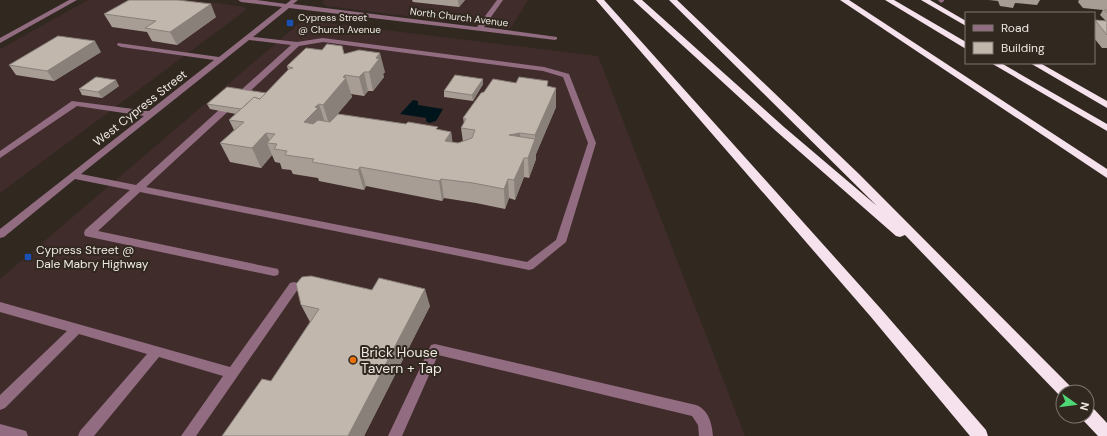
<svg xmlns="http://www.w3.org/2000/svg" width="1107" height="436" font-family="'DM Sans',sans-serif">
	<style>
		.commercial { fill: #402c2b }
		.water { fill: #00151b }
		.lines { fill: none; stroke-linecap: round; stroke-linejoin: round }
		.minor { fill: #926c80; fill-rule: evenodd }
		.highway { fill: #f5e2ec; fill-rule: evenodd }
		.wall { fill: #a79d95 }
		.shaded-wall { fill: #888079 }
		.building { fill: #c2b7ad; stroke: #888079 }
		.transit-dot { fill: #1a4fb4; stroke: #312820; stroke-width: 1.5 }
		.food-dot { fill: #e8710a; stroke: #312820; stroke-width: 1.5 }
		.labels { text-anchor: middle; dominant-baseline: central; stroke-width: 4; stroke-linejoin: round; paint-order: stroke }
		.far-poi-label { font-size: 10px; fill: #eee9e3; stroke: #312820; text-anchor: start }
		.far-street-label { font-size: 10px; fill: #eee9e3; stroke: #312820 }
		.street-label { font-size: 12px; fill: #eee9e3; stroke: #312820 }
		.poi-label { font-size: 12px; fill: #eee9e3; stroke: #312820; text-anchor: start }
		.near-poi-label { font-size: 14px; fill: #eee9e3; stroke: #312820; text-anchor: start }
	</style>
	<rect width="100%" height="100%" fill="#312820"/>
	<g class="commercial">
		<polygon points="88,0 195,0 244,7 246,10 0,193 0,49"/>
		<polygon points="325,0 528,0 510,29 326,6 322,3"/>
		<polygon points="303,20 598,56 745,436 0,436 0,279"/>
	</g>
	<polygon class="water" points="413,100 418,101 418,105 443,109 436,121 429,123 426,121 426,118 400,114"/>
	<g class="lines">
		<g class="minor">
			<polygon points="69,0 77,0 0,43 0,38"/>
			<path d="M238,0H257L286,4L291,0H298L293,4L477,27L497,0H503L484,27L557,37V39L555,40L289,8L253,37L297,42L323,38L544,67L569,74L596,143L566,242L533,269L529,270L140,192L98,231L278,269L279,272L278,275L274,276L85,236L84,233L85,230L130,190L75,179L4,237L0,238V229L144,116L77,106L0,158V151L72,101L149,111L214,60L121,47L117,45L118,43L219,57L282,7L241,2ZM249,40L291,45L136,185L81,174ZM323,42L543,71L563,77L588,143L556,240L527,262L146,187L299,46Z"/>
			<polygon points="938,0 944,0 944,1 941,3"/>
			<polygon points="294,282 298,283 300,286 298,289 196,436 181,436 223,376 159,357 94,436 78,436 80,431 147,354 79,334 5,408 0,410 0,395 67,331 0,312 0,302 230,367 290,283"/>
			<path d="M435,344L696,405C709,410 712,424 713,436H699L698,425L692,416L438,355L402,436H388L431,345Z"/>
			<polygon points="0,424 26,431 28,436 0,436"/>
		</g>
		<g class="highway">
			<polygon points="596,0 604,0 881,309 986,430 988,436 970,436 871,317"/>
			<polygon points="633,0 642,0 784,127 877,206 669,0 677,0 859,174 1071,387 1074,392 1063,392 1063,398 1061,397 905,235 900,237 896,236 776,131"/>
			<polygon points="840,0 849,0 1107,169 1107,178"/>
			<polygon points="885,0 894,0 966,42 966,49"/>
			<polygon points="921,0 930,0 966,21 966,26"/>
			<polygon points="991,63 1001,63 1107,124 1107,131"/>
			<polygon points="1030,63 1040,63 1107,101 1107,108"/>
			<polygon points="1087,406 1093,408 1107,423 1107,436 1098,436 1081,418 1080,416 1087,416"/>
		</g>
	</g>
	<g class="wall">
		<polygon points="412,0 465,0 459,7 413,2"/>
		<polygon points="989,0 1040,0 1037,5 1015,3 1013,8 1000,6 998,1"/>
		<polygon points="1079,0 1107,0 1107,48 1102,48 1094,38 1094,21 1095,20 1106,21 1100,15 1103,10 1083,8 1078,2"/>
		<polygon points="104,14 216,17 177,45 152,41 147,32 112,27"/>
		<polygon points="342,46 344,54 385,72 383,74 384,77 373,91 368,91 364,96 351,94 352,97 334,118 438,130 451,132 452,142 458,143 463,142 461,128 464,123 463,118 516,83 549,87 556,107 536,154 536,159 529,178 524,177 515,200 509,198 505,209 476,203 444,198 442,201 366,186 364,190 319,181 318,178 293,174 291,170 282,169 280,163 275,162 272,155 261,168 230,162 220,143 234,130 229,120 236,114 210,109 207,104 266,93 288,70 287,66 322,50"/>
		<polygon points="101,52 54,81 16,75 9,65"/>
		<polygon points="483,79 483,84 473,101 444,97 444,91"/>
		<polygon points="119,86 102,98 82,95 79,89"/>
		<polygon points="301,305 430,306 364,436 222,436 271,381 310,322"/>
	</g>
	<g class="shaded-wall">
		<polygon points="458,0 465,0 459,7"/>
		<polygon points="211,4 216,17 177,45 170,32"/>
		<polygon points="95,41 101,52 54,81 47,71"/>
		<polygon points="380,53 385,72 383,74 384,77 373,91 369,72 376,58"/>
		<polygon points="364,72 368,91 364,96 359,77"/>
		<polygon points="345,75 352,97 329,124 323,105 343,77"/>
		<polygon points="483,79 483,84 473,101 472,95"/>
		<polygon points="116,80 119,86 102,98 98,92"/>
		<polygon points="556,88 556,107 536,154 536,159 529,178 528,158 535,139 535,135"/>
		<polygon points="319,104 325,123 324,127 304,122 315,107"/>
		<polygon points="451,132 454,151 445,141"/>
		<polygon points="266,133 271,143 267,143 272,155 261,168 252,148"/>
		<polygon points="520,133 521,153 509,135"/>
		<polygon points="524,158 524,177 515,200 514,180"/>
		<polygon points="360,167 366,186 364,190 358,170"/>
		<polygon points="441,179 444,198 442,201 439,181"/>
		<polygon points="508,179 509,198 505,209 504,189"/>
		<polygon points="425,289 430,306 364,436 348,436"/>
	</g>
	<g class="building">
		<polygon points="129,0 178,0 211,4 170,32 145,28 156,21 104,14"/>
		<polygon points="1104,10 1107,10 1107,13"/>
		<polygon points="1095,20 1107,21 1107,35"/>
		<polygon points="58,36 95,41 47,71 9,65"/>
		<polygon points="327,44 342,46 344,54 359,50 380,53 376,58 379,59 369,72 364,72 359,77 345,75 343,77 346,78 323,105 319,104 315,107 318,108 304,122 313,124 318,120 330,122 338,114 406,124 408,122 438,127 436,129 451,132 445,141 458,143 472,138 475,130 461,128 466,119 463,118 481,93 484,92 493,79 516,83 519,77 548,81 547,86 556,88 535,135 520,133 509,135 535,139 528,158 524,158 514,180 508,179 504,189 473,183 441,179 439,181 360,167 358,170 312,162 314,159 285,155 287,151 274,149 277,144 267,143 275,134 266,133 252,148 220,143 244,122 229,120 254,97 260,99 289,69 293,68 287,66 306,48 322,50"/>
		<polygon points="455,75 483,79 472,95 444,91"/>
		<polygon points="96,77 116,80 98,92 79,89"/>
		<polygon points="227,87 266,93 260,99 254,97 241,109 207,104"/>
		<polygon points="311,276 372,290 379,278 425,289 348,436 222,436 262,379 271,381 319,309 301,305 296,284 302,277"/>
	</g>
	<g class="transit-dot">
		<rect x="286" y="19" width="8" height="8" rx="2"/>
		<rect x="24" y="253" width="8" height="8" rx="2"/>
	</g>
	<circle class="food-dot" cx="353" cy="360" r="4"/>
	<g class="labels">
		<g class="far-poi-label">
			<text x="298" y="17">Cypress Street<tspan x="298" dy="12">@ Church Avenue</tspan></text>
		</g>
		<g class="far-street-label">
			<text transform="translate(459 17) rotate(7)">North Church Avenue</text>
		</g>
		<g class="street-label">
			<text transform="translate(140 108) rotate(-38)">West Cypress Street</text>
		</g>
		<g class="poi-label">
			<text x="36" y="250">Cypress Street @<tspan x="36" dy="14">Dale Mabry Highway</tspan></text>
		</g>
		<g class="near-poi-label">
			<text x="361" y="352">Brick House<tspan x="361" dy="16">Tavern + Tap</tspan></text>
		</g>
	</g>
	<rect x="965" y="12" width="130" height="52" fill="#312820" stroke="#7d756e"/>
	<rect x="973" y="25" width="20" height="6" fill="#926c80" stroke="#7d756e"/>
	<text x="1001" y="32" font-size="12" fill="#eee9e3">Road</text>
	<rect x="973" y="42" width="20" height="12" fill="#c2b7ad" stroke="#7d756e"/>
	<text x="1001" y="52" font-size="12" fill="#eee9e3">Building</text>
	<g transform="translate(1075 404) rotate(104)"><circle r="19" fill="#312820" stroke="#7d756e"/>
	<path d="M0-3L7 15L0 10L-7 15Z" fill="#4fd675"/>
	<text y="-6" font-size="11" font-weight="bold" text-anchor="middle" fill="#eee9e3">N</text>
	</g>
</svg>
